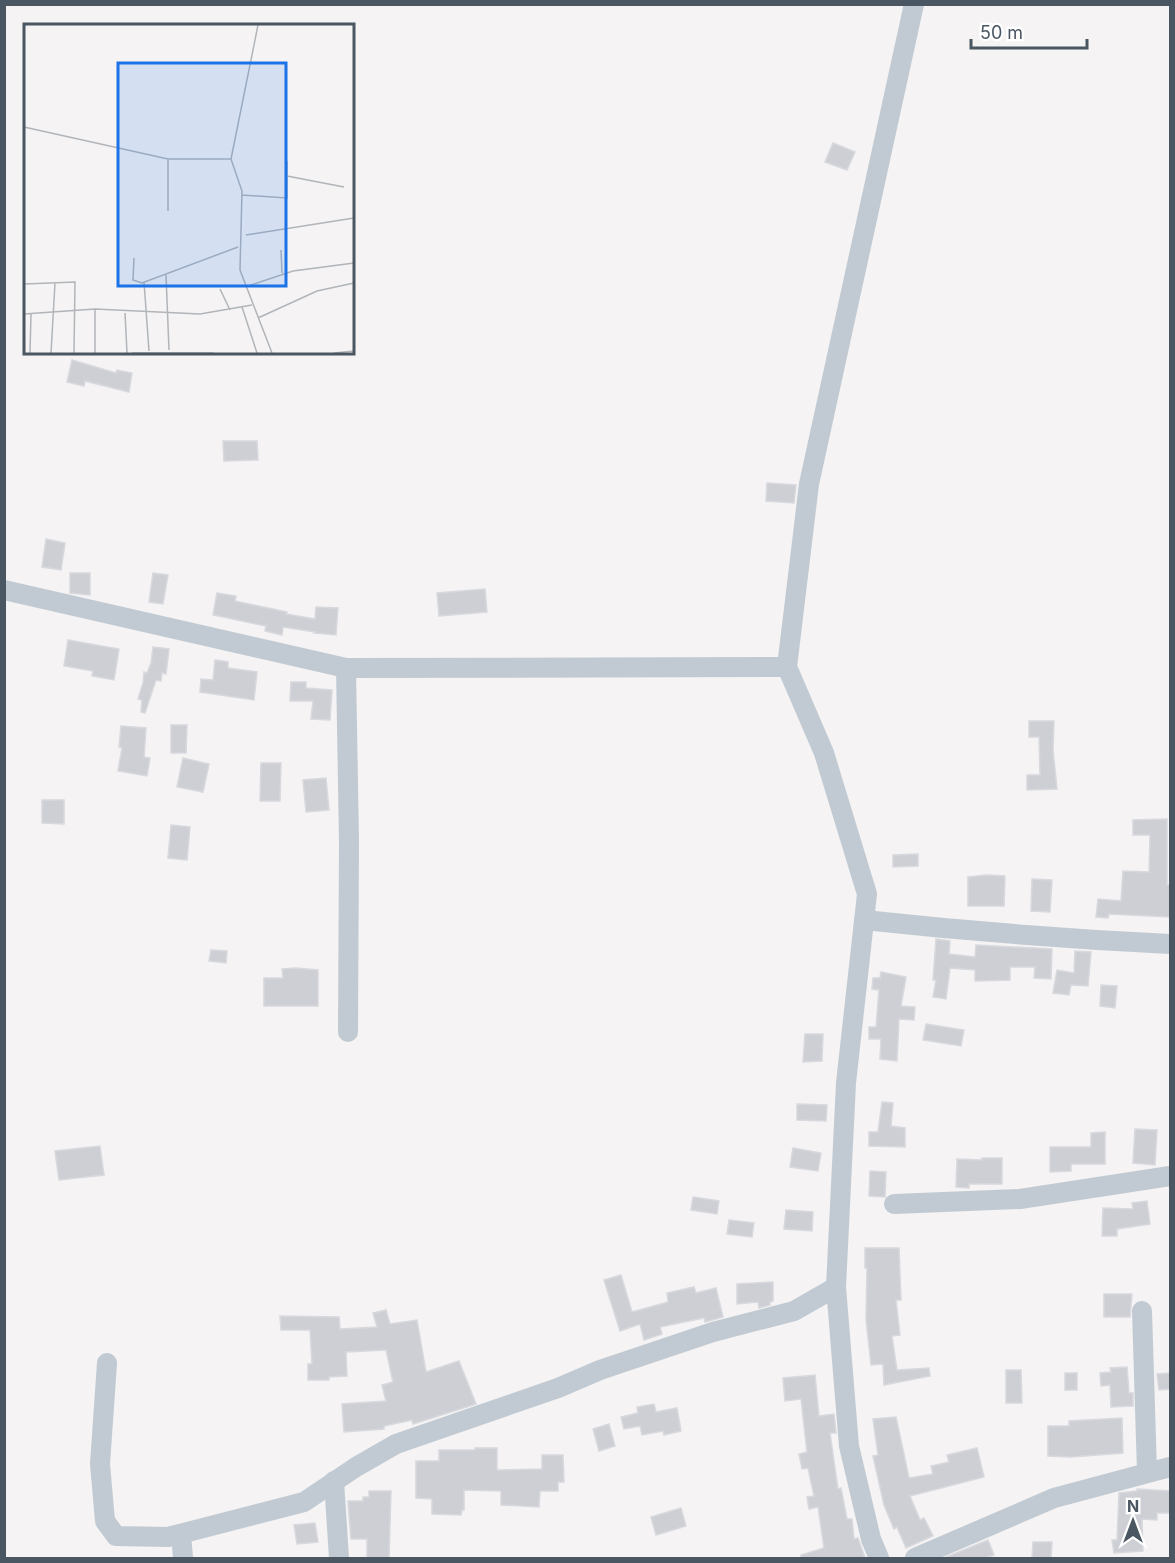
<svg xmlns="http://www.w3.org/2000/svg" width="1175" height="1563" font-family="Inter,sans-serif">
	<style>
		.building { fill: #cdcfd5; stroke: #d7d9de; stroke-width: 1.5 }
		.lines { fill: none; stroke-linecap: round; stroke-linejoin: round }
		.minor { stroke: #c1cad2; stroke-width: 20 }
		.inset-road { fill: none; stroke: #b1b4b9; stroke-width: 1.5 }
		.view { fill: #1a73e8; fill-opacity: 0.15; stroke: #1a73e8; stroke-width: 3 }
		.inset-edge { fill: none; stroke: #4a5661; stroke-width: 3 }
	</style>
	<rect width="100%" height="100%" fill="#f5f3f3"/>
	<g class="building">
		<polygon points="833,143 855,152 847,170 825,162"/>
		<polygon points="72,360 116,373 117,370 132,373 129,392 85,381 84,386 67,382"/>
		<polygon points="223,441 257,441 258,460 224,461"/>
		<polygon points="767,483 796,485 794,503 766,501"/>
		<polygon points="46,539 65,543 61,570 42,567"/>
		<polygon points="70,573 90,573 90,595 70,593"/>
		<polygon points="153,573 168,575 163,604 149,602"/>
		<polygon points="485,589 487,612 439,616 437,593"/>
		<polygon points="217,593 236,596 235,601 287,612 286,614 315,619 316,607 338,608 336,635 314,633 315,632 283,627 282,635 265,631 266,626 213,615"/>
		<polygon points="68,640 119,649 114,680 92,676 93,671 64,666"/>
		<polygon points="153,647 169,649 166,674 162,673 161,681 156,680 145,713 141,712 142,700 138,699 143,683 144,672 147,673 151,663"/>
		<polygon points="215,660 228,662 228,668 257,672 254,700 200,692 201,679 213,680"/>
		<polygon points="291,682 306,682 306,688 332,690 330,720 311,719 313,701 290,701"/>
		<polygon points="1029,721 1054,721 1053,750 1057,789 1027,790 1027,775 1040,775 1039,737 1029,737"/>
		<polygon points="171,725 187,725 186,753 171,753"/>
		<polygon points="121,726 146,728 144,757 150,758 147,776 118,771 122,748 119,747"/>
		<polygon points="183,758 209,764 203,792 177,787"/>
		<polygon points="261,763 281,763 280,801 260,801"/>
		<polygon points="326,778 329,810 306,812 303,780"/>
		<polygon points="42,800 64,800 64,824 42,823"/>
		<polygon points="1167,819 1167,885 1170,885 1170,917 1109,914 1108,918 1096,917 1098,899 1121,901 1123,871 1149,872 1150,835 1133,835 1133,820"/>
		<polygon points="171,825 190,827 187,860 168,858"/>
		<polygon points="918,854 918,866 893,867 893,855"/>
		<polygon points="987,875 1005,876 1004,906 968,906 968,877"/>
		<polygon points="1032,879 1052,880 1050,912 1031,911"/>
		<polygon points="936,939 950,941 949,954 975,957 976,945 1052,949 1051,979 1034,978 1035,967 1010,967 1010,980 975,981 975,970 950,968 946,999 933,997 936,980 933,980"/>
		<polygon points="211,950 227,951 226,963 209,961"/>
		<polygon points="1075,951 1091,952 1088,986 1071,985 1069,995 1053,993 1057,970 1074,973"/>
		<polygon points="296,968 318,970 318,1006 264,1006 264,978 283,978 282,969"/>
		<polygon points="881,972 906,977 901,1006 915,1007 914,1020 899,1019 897,1061 880,1059 881,1039 869,1039 869,1027 876,1027 879,990 872,989 873,978 880,978"/>
		<polygon points="1101,985 1117,986 1115,1008 1100,1006"/>
		<polygon points="926,1024 964,1030 961,1046 923,1040"/>
		<polygon points="805,1034 823,1034 822,1061 803,1062"/>
		<polygon points="882,1102 893,1103 891,1126 905,1128 905,1147 869,1146 869,1132 878,1132"/>
		<polygon points="797,1104 827,1105 826,1121 797,1120"/>
		<polygon points="1135,1129 1157,1130 1155,1165 1133,1163"/>
		<polygon points="1105,1132 1105,1164 1071,1164 1071,1171 1050,1172 1050,1147 1091,1147 1091,1133"/>
		<polygon points="100,1146 104,1175 59,1180 55,1151"/>
		<polygon points="793,1148 821,1153 818,1171 790,1167"/>
		<polygon points="982,1158 1002,1158 1002,1184 969,1184 969,1188 956,1187 957,1159 982,1160"/>
		<polygon points="870,1171 886,1172 885,1197 869,1196"/>
		<polygon points="693,1197 719,1201 717,1214 691,1210"/>
		<polygon points="1147,1201 1150,1224 1117,1229 1117,1236 1102,1236 1103,1208 1133,1209 1132,1203"/>
		<polygon points="786,1210 813,1212 812,1231 784,1229"/>
		<polygon points="729,1220 754,1223 752,1237 727,1234"/>
		<polygon points="865,1248 899,1248 901,1300 896,1300 900,1335 892,1336 897,1370 929,1368 930,1376 884,1385 883,1364 871,1365 866,1319 867,1268 865,1268"/>
		<polygon points="621,1275 632,1312 668,1302 667,1293 694,1287 696,1293 716,1288 723,1317 705,1322 704,1318 660,1327 662,1334 644,1340 640,1324 620,1331 604,1280"/>
		<polygon points="773,1282 773,1301 770,1302 770,1305 759,1308 758,1302 737,1304 737,1284"/>
		<polygon points="1104,1294 1132,1294 1130,1317 1104,1317"/>
		<polygon points="386,1310 390,1324 417,1320 426,1372 459,1361 476,1404 413,1424 412,1420 384,1426 384,1429 344,1432 342,1404 386,1401 382,1385 393,1382 386,1350 346,1352 347,1376 329,1377 329,1380 308,1380 308,1364 312,1364 310,1330 281,1330 280,1316 339,1317 340,1329 377,1327 373,1313"/>
		<polygon points="1127,1367 1129,1393 1133,1393 1133,1406 1111,1407 1110,1385 1101,1386 1100,1373 1111,1372 1110,1368"/>
		<polygon points="1006,1370 1021,1370 1022,1403 1006,1403"/>
		<rect x="1065" y="1373" width="12" height="17"/>
		<polygon points="1170,1373 1170,1389 1159,1390 1157,1374"/>
		<polygon points="815,1375 819,1416 834,1414 836,1433 830,1433 838,1489 841,1488 847,1519 852,1519 854,1539 858,1538 865,1558 801,1558 801,1555 824,1548 818,1507 809,1509 807,1497 814,1496 808,1468 802,1469 799,1454 807,1452 801,1399 785,1401 783,1378"/>
		<polygon points="654,1404 656,1412 677,1408 681,1431 664,1435 663,1431 642,1435 640,1426 624,1429 621,1417 638,1413 637,1407"/>
		<polygon points="896,1417 909,1478 933,1474 931,1466 949,1462 947,1455 977,1448 984,1477 910,1496 920,1520 924,1518 933,1536 906,1548 897,1527 894,1529 884,1505 873,1456 878,1455 873,1419"/>
		<polygon points="1122,1418 1123,1453 1071,1457 1048,1456 1048,1426 1069,1426 1069,1421"/>
		<polygon points="609,1424 615,1446 599,1451 593,1429"/>
		<polygon points="475,1448 497,1448 497,1470 542,1469 542,1455 563,1455 564,1482 558,1482 558,1491 540,1491 539,1507 501,1505 501,1491 464,1490 464,1510 462,1510 461,1515 432,1514 432,1499 416,1498 416,1461 439,1461 439,1450 475,1450"/>
		<polygon points="1137,1489 1170,1491 1170,1513 1157,1513 1157,1520 1142,1519 1143,1551 1114,1553 1112,1540 1117,1540 1119,1493 1137,1491"/>
		<polygon points="369,1491 391,1491 389,1558 367,1558 367,1539 351,1539 348,1501 363,1501 363,1497 369,1497"/>
		<polygon points="681,1508 686,1526 656,1535 651,1517"/>
		<polygon points="315,1523 318,1542 297,1544 294,1525"/>
		<polygon points="988,1540 994,1555 984,1558 944,1558"/>
		<polygon points="1033,1542 1052,1542 1051,1558 1032,1558"/>
	</g>
	<g class="lines">
		<g class="minor">
			<polyline points="4,590 346,668 787,667"/>
			<polyline points="346,668 349,842 348,1032"/>
			<path d="M864,920C966,931 1068,939 1170,944"/>
			<polyline points="894,1204 1020,1199 1170,1176"/>
			<polyline points="1142,1311 1147,1472"/>
			<polyline points="107,1363 100,1464 105,1521 116,1536 168,1537 304,1502 356,1467 396,1444 558,1388 600,1370 713,1332 794,1311 836,1287"/>
			<polyline points="334,1481 339,1558"/>
			<polyline points="181,1534 183,1558"/>
			<polyline points="879,1558 871,1539 849,1446 836,1287 846,1083 867,894 824,753 787,667 809,484 914,4"/>
			<polyline points="915,1558 1054,1498 1170,1467"/>
		</g>
	</g>
	<g transform="translate(24 24)">
		<rect width="330" height="330" fill="#f5f3f3"/>
		<path class="inset-road" d="M234,1L207,135L218,167L216,246L248,329M0,103L144,135H207M144,135V187M263,152L320,163M218,171L263,174V137M222,211L330,194M257,226L258,249M110,234L109,256L118,259L214,223M142,251L145,326M120,258L125,327M0,260L51,258L50,329M224,262L269,247L330,239M196,265L206,286M218,283L233,329M71,285V329M101,289L103,329M0,290L71,285L176,290L228,281M234,294L293,267L330,259M6,329L7,290M27,329L31,259M108,329H190M310,329L330,327"/>
		<path class="view" d="M94,39H262V262H94Z"/>
		<rect width="330" height="330" class="inset-edge"/>
	</g>
	<rect width="1175" height="1563" fill="none" stroke="#4a5661" stroke-width="12"/>
	<g transform="translate(1133 1521)" stroke="#ffffff" stroke-width="4.5" paint-order="stroke">
	<path d="M0-4.5L10 22L0 15L-10 22Z" fill="#4a5661"/>
	<text y="-9" font-size="16" font-weight="bold" text-anchor="middle" fill="#4a5661">N</text>
	</g>
	<path d="M971 39v9h116v-9" fill="none" stroke="#4a5661" stroke-width="3"/>
	<text x="980" y="39" font-size="18" fill="#4a5661" stroke="#ffffff" stroke-width="4.5" paint-order="stroke">50 m</text>
</svg>
